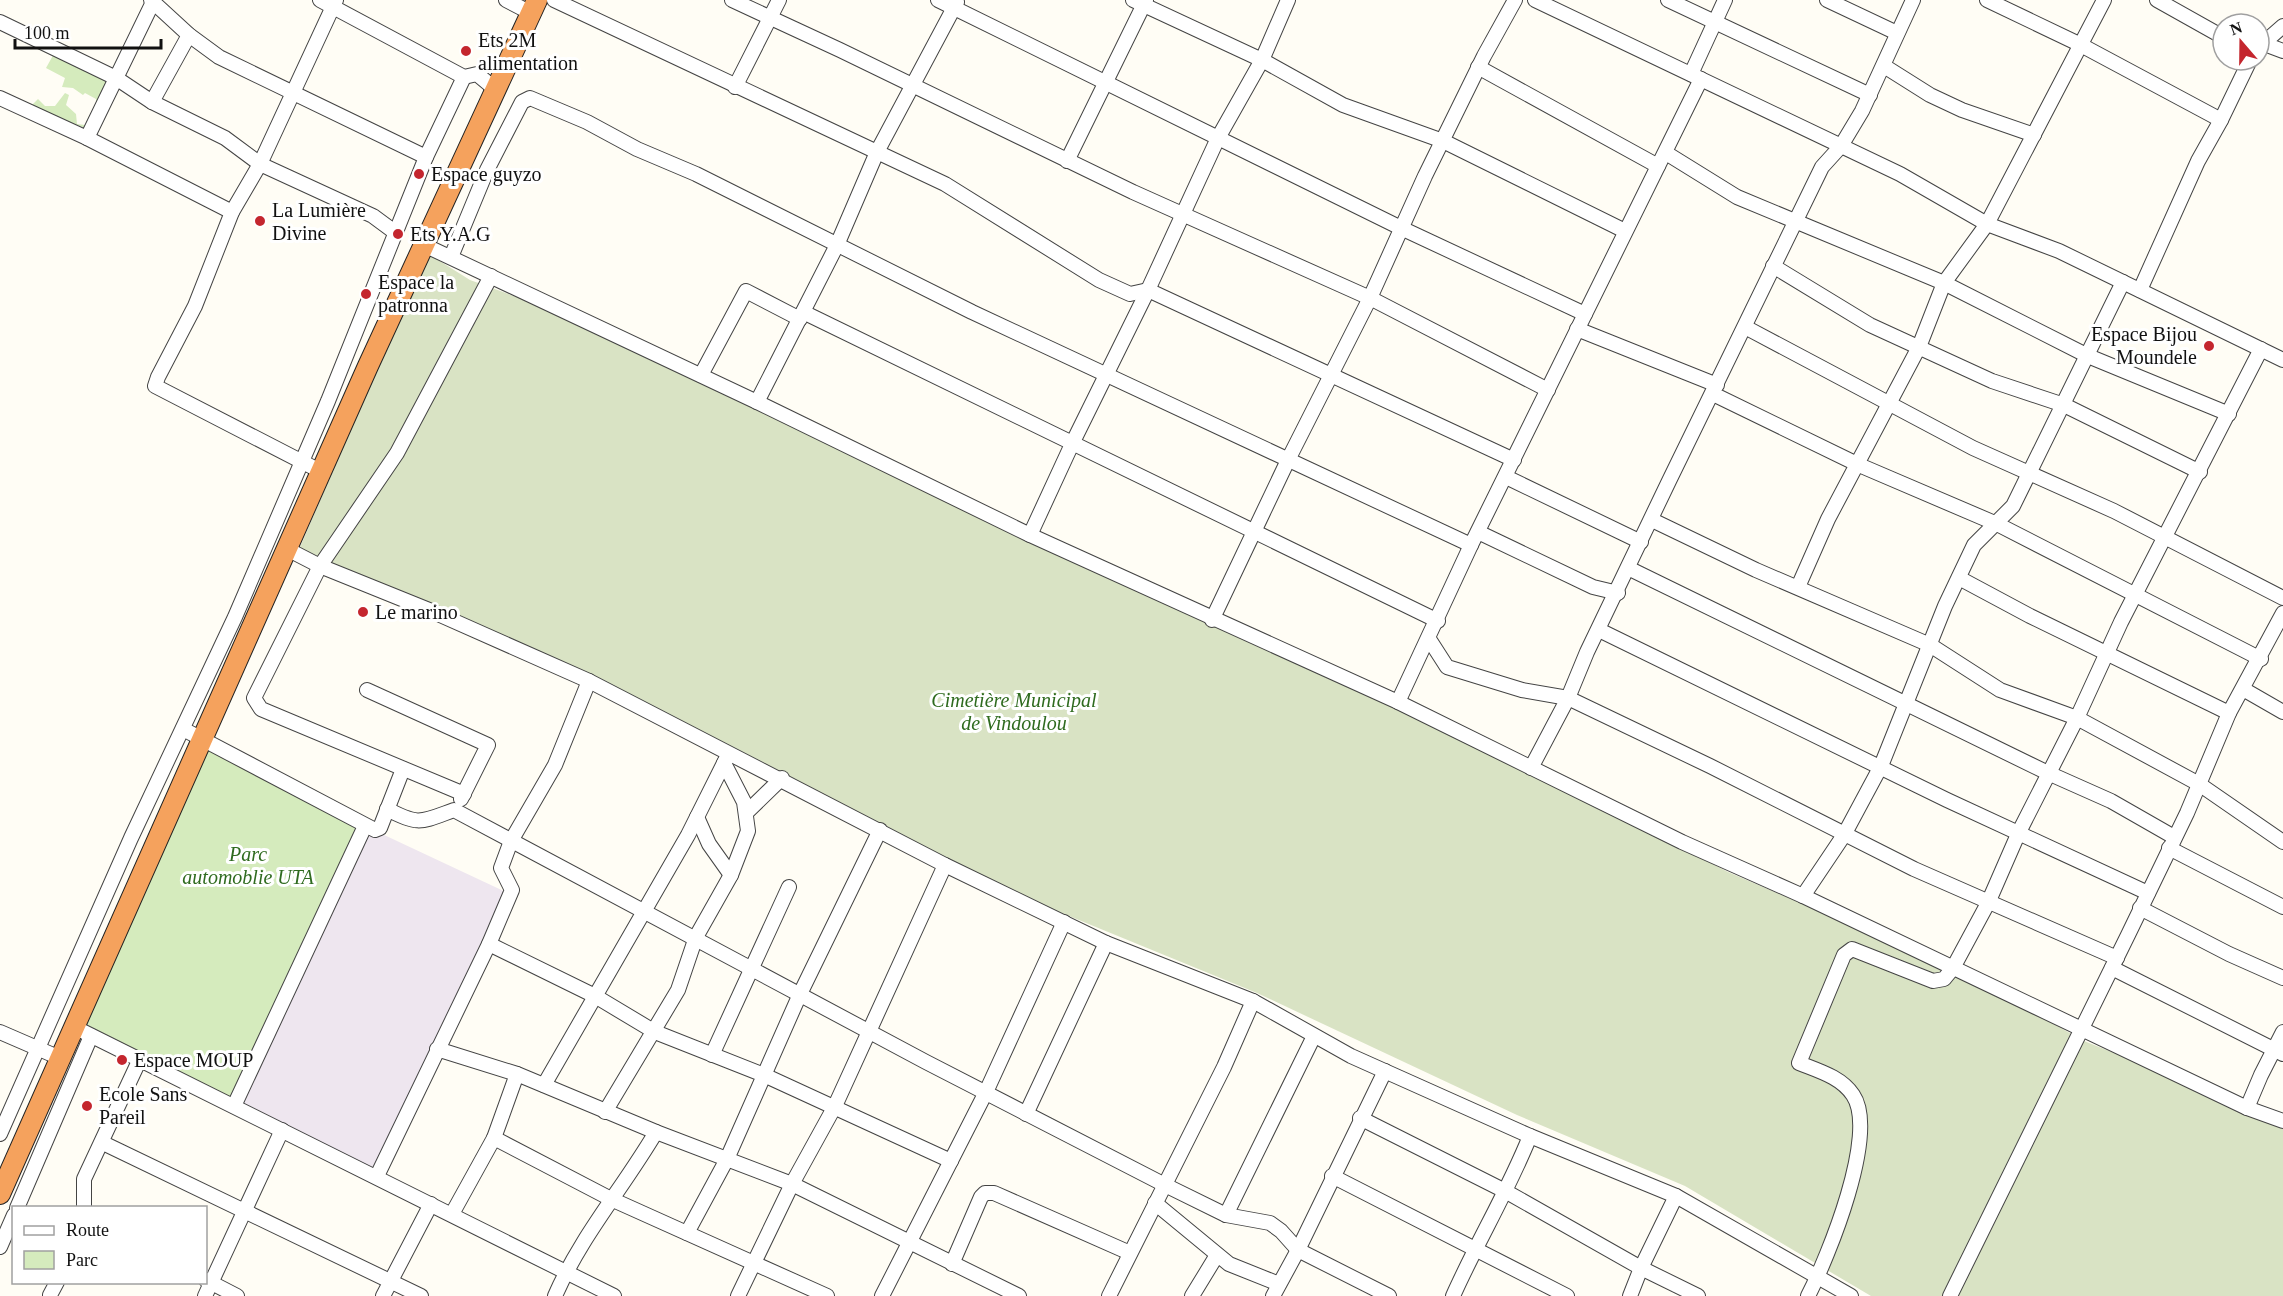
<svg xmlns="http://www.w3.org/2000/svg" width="2283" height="1296" font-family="'Times New Roman',serif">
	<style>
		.industrial { fill: #eee6ef }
		.green { fill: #d5ebbd }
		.cemetery { fill: #d9e3c4 }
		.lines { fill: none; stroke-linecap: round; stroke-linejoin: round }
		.minor-casing { stroke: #444; stroke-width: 16 }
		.highway-casing { stroke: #222; stroke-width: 22 }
		.minor { stroke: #fff; stroke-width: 14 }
		.highway { stroke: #f5a25d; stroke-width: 20 }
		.poi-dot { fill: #c4262e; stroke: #fff; stroke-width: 2 }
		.labels { text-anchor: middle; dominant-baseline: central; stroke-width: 6; stroke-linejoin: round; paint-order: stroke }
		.poi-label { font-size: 20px; fill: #111; stroke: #fff; text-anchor: start }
		.park-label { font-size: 20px; font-style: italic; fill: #2f6b1f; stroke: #fff }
	</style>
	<rect width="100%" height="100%" fill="#fffdf5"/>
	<polygon class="industrial" points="365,826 510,894 377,1176 234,1106"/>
	<g class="green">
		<polygon points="56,50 113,80 102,103 96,103 96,99 85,93 83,95 73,88 62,87 65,78 46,68"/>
		<polygon points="65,93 69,95 66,105 76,114 77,124 85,125 89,116 92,117 87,129 31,106 38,99 45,106 55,106"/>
		<polygon points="208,749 360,823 230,1098 84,1025"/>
	</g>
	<polygon class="cemetery" points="427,253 470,280 522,299 794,420 1398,702 1728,872 1953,968 2084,1041 2283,1120 2283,1296 1871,1296 1685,1186 1517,1115 1257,993 945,865 589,681 297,554"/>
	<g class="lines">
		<defs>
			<g id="minor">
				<polyline points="151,0 189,35 219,57 426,157"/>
				<polyline points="320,0 464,77 477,74 495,89"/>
				<polyline points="506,0 531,13"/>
				<polyline points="554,0 945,184 1099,280 1130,294 1148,290 1514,460"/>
				<polyline points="732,0 840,50 1133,192 1370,298 1548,390"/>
				<polyline points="938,0 1401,228 1585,314"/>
				<polyline points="1133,0 1262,60 1343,105 1443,141 1625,231"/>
				<polyline points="1535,0 1900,174 1987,224 2059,251 2283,360"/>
				<polyline points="1668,0 1870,95"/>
				<polyline points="1827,0 1897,33"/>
				<polyline points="1987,0 2079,44 2221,120"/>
				<polyline points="2157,0 2223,37"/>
				<polyline points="0,22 116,78 152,102 225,138 260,164 373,216 396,233"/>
				<polyline points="2259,42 2283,51"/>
				<polyline points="2259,47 2283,26"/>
				<polyline points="1884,66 1930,95 1962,110 2034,135"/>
				<polyline points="1478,67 1658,166"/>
				<polyline points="1691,74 1725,0"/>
				<polyline points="735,87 779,0"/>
				<polyline points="0,98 87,138 232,212"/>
				<polyline points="152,102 189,35"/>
				<polyline points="87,138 154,0"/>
				<polyline points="1666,153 1737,197 1944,283 2088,356 2229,414"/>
				<polyline points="1067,161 1146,0"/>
				<polyline points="424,245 757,402 1030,535 1398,702 1682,842 1803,896 2247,1108 2283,1121"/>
				<polyline points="451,257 487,170 522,102 530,98 587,122 637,149 696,174 972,312 1471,545"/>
				<polyline points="1773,266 1870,325 1992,381 2064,405 2200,472"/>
				<polyline points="2140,290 2198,161 2221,120 2250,60"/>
				<polyline points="803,312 1438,621"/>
				<polyline points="1745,327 1973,448 2114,511 2283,598"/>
				<polyline points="1577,329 1717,385"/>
				<polyline points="701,375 746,291 800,319"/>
				<polyline points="1713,394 1859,465 1997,524 2261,659"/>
				<polyline points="757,402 837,245 877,152 957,2"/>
				<polyline points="322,472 155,386 158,377 195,306 232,212 260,164 336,0"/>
				<polyline points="1506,477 1641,542"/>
				<polyline points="1652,520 1756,570 1930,645 2000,690 2077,718 2199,784 2283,842"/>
				<polyline points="1478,532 1593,587 1618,593"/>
				<polyline points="1030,535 1072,444 1148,290 1218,138 1262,60 1288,0"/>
				<polyline points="287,549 320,566 429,610 589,681 945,865 1106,943 1253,1001 1351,1056 1530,1136 1676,1196 1851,1296"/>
				<polyline points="1628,568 2048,773 2111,801 2174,837"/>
				<polyline points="1959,578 2030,616 2229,713"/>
				<polyline points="1798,587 1828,519 1919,347 1944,283 1987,224 2104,0"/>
				<polyline points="1212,620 1289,458 1370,298 1425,176 1484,56 1515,0"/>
				<polyline points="1599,630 1947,800 2148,893"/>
				<polyline points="1429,639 1447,667 1522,690 1568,698 1710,766 1914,869 2117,958"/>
				<polyline points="2243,689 2283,712"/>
				<polyline points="367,690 488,745 461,799"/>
				<polyline points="1398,702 1471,545 1701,79"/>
				<polyline points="183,729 375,830 380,828 403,769"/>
				<polyline points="1531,768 1568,698 1587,652 1669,481 1822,167 1841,146 1862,111 1913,0"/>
				<polyline points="464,794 261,709 254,698 320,566 397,453 491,276"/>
				<path d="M387,809C419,826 421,822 454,810L926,1062L1165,1185L1226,1215L1270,1223L1281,1231L1298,1250L1389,1296"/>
				<polyline points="747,812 782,778"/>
				<polyline points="697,817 709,844 731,875"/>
				<polyline points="2169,848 2283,907"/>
				<polyline points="1803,896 1844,835 1881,766 1945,606 1974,545 2013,506 2123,282"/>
				<polyline points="2140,908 2229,954 2283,978"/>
				<polyline points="489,944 595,996 655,1032 764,1075 951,1161"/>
				<polyline points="2112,968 2283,1054"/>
				<polyline points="74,1027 614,1296"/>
				<polyline points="0,1032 60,1058"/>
				<polyline points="437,1049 517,1074 656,1132 792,1184 1019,1296"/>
				<polyline points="712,1055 789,887"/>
				<polyline points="544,1085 688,835 726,759"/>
				<polyline points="234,1106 365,826"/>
				<polyline points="2247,1108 2261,1075 2283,1032"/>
				<polyline points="605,1112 678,990 696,937 731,875 748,831 744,802 724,763"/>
				<polyline points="1026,1114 1106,943"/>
				<polyline points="1360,1118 1505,1191 1641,1268 1698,1296"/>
				<polyline points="0,1134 131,838 235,617 328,401 426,157 464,77"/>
				<polyline points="494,1138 611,1199 827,1296"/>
				<polyline points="103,1143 421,1296"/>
				<polyline points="377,1176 489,944 512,890 501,868 511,841 555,765 589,681"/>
				<polyline points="1332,1176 1567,1296"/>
				<polyline points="1155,1203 1229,1264 1279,1284"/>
				<polyline points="17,1208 91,1036"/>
				<polyline points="84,1208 84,1179 140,1059"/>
				<polyline points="452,1214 494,1138 517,1074"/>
				<polyline points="1226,1215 1314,1036"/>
				<polyline points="687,1233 727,1159 800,994 880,830"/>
				<polyline points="0,1247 14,1215"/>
				<polyline points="952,1264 981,1197 985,1193 994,1193 1130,1253"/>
				<polyline points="206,1280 237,1296"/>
				<polyline points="50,1295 57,1282"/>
				<polyline points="205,1296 282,1130"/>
				<polyline points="383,1296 431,1204"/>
				<path d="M555,1296C581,1236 623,1188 656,1132"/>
				<polyline points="738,1296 792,1184 835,1106 945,865"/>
				<polyline points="882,1296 986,1092 1064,922"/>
				<polyline points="1109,1296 1224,1067 1253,1001"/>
				<polyline points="1192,1296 1217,1255"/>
				<polyline points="1273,1296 1298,1250 1385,1071"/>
				<path d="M1453,1296C1477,1242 1508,1191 1530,1136"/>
				<polyline points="1630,1296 1641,1268 1676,1196"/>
				<path d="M1808,1296C1828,1257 1879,1133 1853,1095C1841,1077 1819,1071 1799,1063L1844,955L1852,949L1933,981L1944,979L1953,968L1988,903L2019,832L2077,718L2121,622L2261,349"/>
				<polyline points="1950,1296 2128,935 2187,813 2229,713 2283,613"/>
			</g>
			<polyline id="highway" points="0,1194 368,366 537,0"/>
		</defs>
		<use href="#minor" class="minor-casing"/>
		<use href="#highway" class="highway-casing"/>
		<use href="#minor" class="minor"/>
		<use href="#highway" class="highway"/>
	</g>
	<g class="poi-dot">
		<circle cx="466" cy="51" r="6"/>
		<circle cx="419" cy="174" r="6"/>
		<circle cx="260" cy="221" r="6"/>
		<circle cx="398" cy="234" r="6"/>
		<circle cx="366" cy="294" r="6"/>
		<circle cx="2209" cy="346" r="6"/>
		<circle cx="363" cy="612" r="6"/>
		<circle cx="122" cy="1060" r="6"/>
		<circle cx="87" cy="1106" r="6"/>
	</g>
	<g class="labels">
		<g class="poi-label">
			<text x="478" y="40">Ets 2M<tspan x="478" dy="23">alimentation</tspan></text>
			<text x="431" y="174">Espace guyzo</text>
			<text x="272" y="210">La Lumière<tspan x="272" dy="23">Divine</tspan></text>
			<text x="410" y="234">Ets Y.A.G</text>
			<text x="378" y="282">Espace la<tspan x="378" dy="23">patronna</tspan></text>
			<text x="2197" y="334" text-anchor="end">Espace Bijou<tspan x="2197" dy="23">Moundele</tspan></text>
			<text x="375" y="612">Le marino</text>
			<text x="134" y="1060">Espace MOUP</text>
			<text x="99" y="1094">Ecole Sans<tspan x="99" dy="23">Pareil</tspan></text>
		</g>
		<g class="park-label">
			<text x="1014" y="700">Cimetière Municipal<tspan x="1014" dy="23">de Vindoulou</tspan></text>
			<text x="248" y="854">Parc<tspan x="248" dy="23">automoblie UTA</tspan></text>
		</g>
	</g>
	<rect x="12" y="1206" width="195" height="78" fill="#ffffff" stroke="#a0a0a0" stroke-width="1.5"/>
	<rect x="24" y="1226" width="30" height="9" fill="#ffffff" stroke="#a0a0a0" stroke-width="1.5"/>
	<text x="66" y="1236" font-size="18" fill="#111111">Route</text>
	<rect x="24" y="1251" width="30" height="18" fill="#d5ebbd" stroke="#a0a0a0" stroke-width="1.5"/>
	<text x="66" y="1266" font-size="18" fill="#111111">Parc</text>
	<g transform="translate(2241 42) rotate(340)"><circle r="28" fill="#ffffff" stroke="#a0a0a0" stroke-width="1.5"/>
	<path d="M0-4.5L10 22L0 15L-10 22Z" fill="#c4262e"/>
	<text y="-9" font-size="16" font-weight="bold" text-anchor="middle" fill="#111111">N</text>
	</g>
	<path d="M15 39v9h146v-9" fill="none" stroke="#111111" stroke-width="3"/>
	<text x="24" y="39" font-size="18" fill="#111111" stroke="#ffffff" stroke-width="4.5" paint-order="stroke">100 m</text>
</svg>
